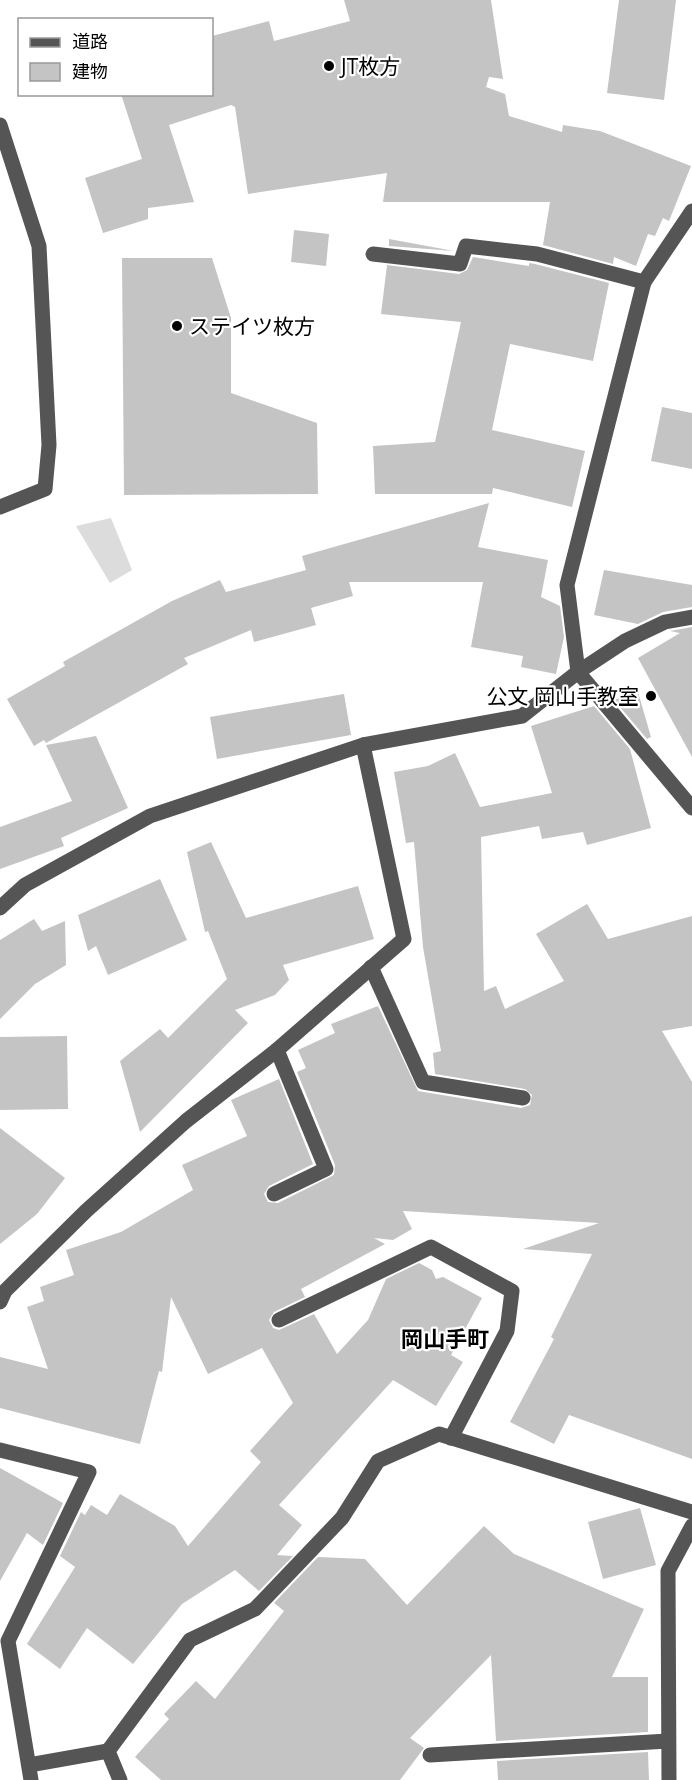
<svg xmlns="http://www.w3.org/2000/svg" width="692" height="1780" font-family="'Open Sans','Noto Sans JP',sans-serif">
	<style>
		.green { fill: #dcdcdc }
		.building { fill: #c4c4c4 }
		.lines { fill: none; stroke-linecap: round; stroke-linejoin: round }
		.minor { stroke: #555; stroke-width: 15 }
		.poi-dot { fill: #000; stroke: #fff; stroke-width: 2 }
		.labels { text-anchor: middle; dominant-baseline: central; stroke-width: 4.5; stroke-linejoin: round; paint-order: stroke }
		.poi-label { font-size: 21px; fill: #000; stroke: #fff; text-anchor: start }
		.neighbourhood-label { font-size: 22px; font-weight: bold; fill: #000; stroke: #fff }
	</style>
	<rect width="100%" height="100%" fill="#fff"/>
	<polygon class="green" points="111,518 132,570 110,583 76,526"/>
	<g class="building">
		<polygon points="344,0 491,0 503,79 489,77 486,87 505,94 509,116 562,132 563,125 600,131 691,166 669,221 663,218 655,236 648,234 636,266 614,257 613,264 543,245 550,202 383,202 387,173 248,194 235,107 231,105 169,125 194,202 148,208 148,219 103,233 85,178 142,159 121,94 212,94 212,36 269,21 274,41 350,21"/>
		<polygon points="619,0 676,0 664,100 607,93"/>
		<polygon points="294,230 329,234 326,266 291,262"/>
		<polygon points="389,239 454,251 389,246"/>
		<polygon points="473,257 529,266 529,263 535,264 609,283 593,361 510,344 492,430 585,451 572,507 493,488 492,494 375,494 373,446 435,442 461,322 381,314 387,265 459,274 467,270"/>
		<polygon points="122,258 212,258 231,318 231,393 317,423 318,494 124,495"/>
		<polygon points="662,407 692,413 692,469 651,461"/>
		<polygon points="489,503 478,547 548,560 541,597 560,606 564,637 556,674 521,667 523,656 471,647 483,582 349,582 353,596 311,608 316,625 254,642 251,630 184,658 188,664 46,743 44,740 34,746 7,699 65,666 63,662 172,601 220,580 226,592 306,570 302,556"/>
		<polygon points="604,570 692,585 692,607 663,612 638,624 594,615"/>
		<polygon points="692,627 692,757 638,658 680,633 670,631"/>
		<polygon points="638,692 651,737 647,739 614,700"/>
		<polygon points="344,694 351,735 217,759 210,717"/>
		<polygon points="594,706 630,749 651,828 587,845 583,832 542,839 539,826 481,837 484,991 496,986 505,1009 564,981 536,934 587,904 608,939 692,916 692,1026 662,1031 692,1082 692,1459 569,1415 554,1444 510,1422 554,1339 551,1337 592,1254 523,1249 599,1223 403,1211 412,1229 393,1240 374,1238 385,1244 301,1289 305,1297 274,1312 269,1320 273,1328 279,1330 314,1314 337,1354 368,1320 386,1279 419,1263 432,1270 436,1279 443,1277 482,1298 451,1355 463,1362 436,1406 393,1380 279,1505 302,1525 277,1555 293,1556 259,1591 235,1570 182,1604 133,1664 87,1628 60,1669 27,1644 75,1567 60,1556 81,1512 85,1515 91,1505 107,1515 120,1494 175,1526 188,1546 261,1462 250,1451 293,1403 262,1348 208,1374 171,1297 162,1372 159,1371 140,1444 0,1408 0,1357 48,1369 27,1307 44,1301 40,1287 74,1275 66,1250 121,1232 193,1190 182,1165 247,1136 231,1100 279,1079 313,1164 269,1186 264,1194 268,1202 278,1203 334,1175 335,1165 297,1072 306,1068 298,1050 335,1033 331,1024 378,1006 418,1091 521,1108 530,1105 532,1095 525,1089 435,1074 433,1053 441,1051 423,947 414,842 406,843 394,772 428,766 455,753 480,807 552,793 531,726"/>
		<polygon points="96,736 128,808 61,838 64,846 0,869 0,827 72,801 46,745"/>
		<polygon points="211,842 246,918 358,886 374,939 283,965 289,980 275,995 235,1010 248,1023 140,1132 120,1061 160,1029 168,1038 227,979 208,931 205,932 187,852"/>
		<polygon points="160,879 187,940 108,975 96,946 88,951 78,915"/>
		<polygon points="34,919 42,931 65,921 66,965 35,984 0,1019 0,940"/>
		<polygon points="67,1036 68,1109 0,1110 0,1037"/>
		<polygon points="0,1128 65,1178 37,1214 0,1244"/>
		<polygon points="0,1468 63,1503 43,1545 27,1533 0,1581"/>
		<polygon points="640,1508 656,1565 603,1579 588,1522"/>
		<polygon points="484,1526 514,1554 644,1609 612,1677 648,1677 648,1732 496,1741 491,1655 410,1738 424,1748 400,1780 161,1780 135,1757 169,1719 164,1714 196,1681 215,1699 284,1611 274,1603 318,1557 365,1559 407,1605"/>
		<polygon points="648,1752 649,1780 498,1780 497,1761"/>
	</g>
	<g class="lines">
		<g class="minor">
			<polyline points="0,125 39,246 49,445 45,489 0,507"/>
			<polyline points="692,211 644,282 567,585 578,672 692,808"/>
			<polyline points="373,254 460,264 466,246 537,254 644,282"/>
			<polyline points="0,908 25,885 150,816 363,745 522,716 578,672 625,641 665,622 692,617"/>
			<polyline points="371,967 423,1082 523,1098"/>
			<polyline points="274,1194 326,1169 277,1050"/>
			<polyline points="0,1302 5,1291 86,1211 186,1121 277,1050 404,939 363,745"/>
			<polyline points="279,1320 431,1247 512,1291 507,1331 451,1438"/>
			<polyline points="0,1450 89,1472 8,1641 31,1780"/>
			<polyline points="430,1755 668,1741"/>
			<polyline points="29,1765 108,1751"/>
			<polyline points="120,1780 108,1751 190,1640 255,1609 342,1518 378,1461 439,1434 692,1512"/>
			<polyline points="669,1780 668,1571 692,1526"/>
		</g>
	</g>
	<g class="poi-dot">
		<circle cx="329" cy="66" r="6"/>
		<circle cx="177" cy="326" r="6"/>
		<circle cx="651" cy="696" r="6"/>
	</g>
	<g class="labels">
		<g class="poi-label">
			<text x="341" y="66">JT枚方</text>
			<text x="189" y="326">ステイツ枚方</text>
			<text x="639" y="696" text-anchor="end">公文 岡山手教室</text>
		</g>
		<g class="neighbourhood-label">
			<text x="445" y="1338">岡山手町</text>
		</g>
	</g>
	<rect x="18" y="18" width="195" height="78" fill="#ffffff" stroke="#999999" stroke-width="1.5"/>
	<rect x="30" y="38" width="30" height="9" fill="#555555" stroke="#999999" stroke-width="1.5"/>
	<text x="72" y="48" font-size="18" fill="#000000">道路</text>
	<rect x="30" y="63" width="30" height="18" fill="#c4c4c4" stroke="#999999" stroke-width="1.5"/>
	<text x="72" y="78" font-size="18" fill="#000000">建物</text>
</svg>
